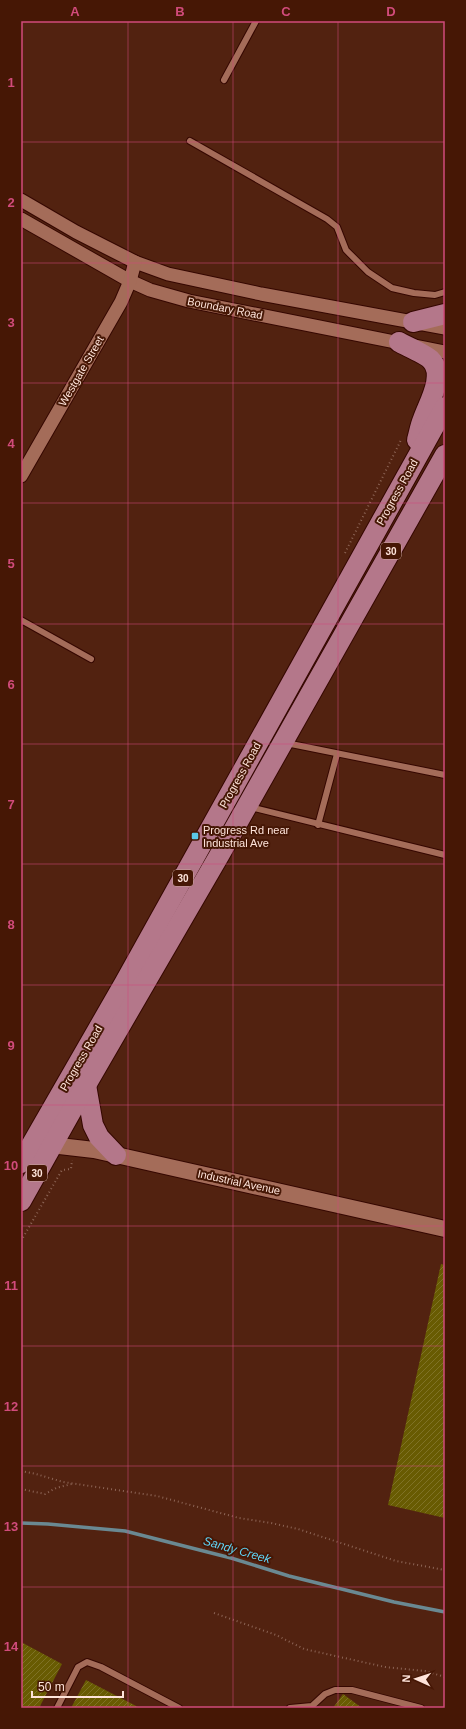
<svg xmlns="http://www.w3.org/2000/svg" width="466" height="1729" font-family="Arial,sans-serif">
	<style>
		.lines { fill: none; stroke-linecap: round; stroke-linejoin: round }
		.stream { stroke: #6a8992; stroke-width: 3.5 }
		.building { fill: url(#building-hatch) }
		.service-casing { stroke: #350700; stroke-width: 8 }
		.minor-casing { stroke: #350700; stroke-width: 15 }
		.tertiary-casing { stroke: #350700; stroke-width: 18 }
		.primary-casing { stroke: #350700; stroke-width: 22 }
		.path { stroke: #8d6556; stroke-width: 2; stroke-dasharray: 1 3; stroke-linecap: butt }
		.service { stroke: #a46c59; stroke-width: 6 }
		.minor { stroke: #a46c59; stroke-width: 13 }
		.tertiary { stroke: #a46c59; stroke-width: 16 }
		.primary { stroke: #b4778a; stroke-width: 20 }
		.grid { fill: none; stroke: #d14b7b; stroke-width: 1; stroke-opacity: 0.55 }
		.poi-dot { fill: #5bc8e7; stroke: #461705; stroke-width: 1.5 }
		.labels { text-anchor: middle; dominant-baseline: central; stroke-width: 4; stroke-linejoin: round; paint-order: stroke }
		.shield { fill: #461705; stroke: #c7a69b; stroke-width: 1 }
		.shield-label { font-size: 10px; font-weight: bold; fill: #fee4db }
		.street-label { font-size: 11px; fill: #fee4db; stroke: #461705 }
		.poi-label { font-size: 11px; fill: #fee4db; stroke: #461705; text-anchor: start }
		.water-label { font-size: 12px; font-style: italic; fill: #5fd4f6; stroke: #461705 }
		.neatline { fill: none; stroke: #d14b7b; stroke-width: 1.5 }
		.grid-label { font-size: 13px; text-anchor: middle; font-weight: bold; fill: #d14b7b }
	</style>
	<defs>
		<pattern id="building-hatch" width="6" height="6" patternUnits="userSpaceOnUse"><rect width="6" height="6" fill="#685b02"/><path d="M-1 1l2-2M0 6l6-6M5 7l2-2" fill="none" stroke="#7f7226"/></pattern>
	</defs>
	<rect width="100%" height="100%" fill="#522210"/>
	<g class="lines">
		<polyline class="stream" points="21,1523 48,1524 125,1531 231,1558 289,1576 394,1602 445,1612"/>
	</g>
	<g class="building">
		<polygon points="441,1264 445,1265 445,1518 388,1505"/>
		<polygon points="21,1642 62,1664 39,1708 21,1708"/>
		<polygon points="86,1680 140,1708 71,1708"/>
		<polygon points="343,1694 362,1708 333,1708"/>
	</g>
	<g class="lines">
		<defs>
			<g id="service">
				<polyline points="224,80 256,21"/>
				<polyline points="190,141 327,219 337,227 346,250 368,272 392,288 414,293 435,295 445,292"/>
				<polyline points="21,620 91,659"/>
				<polyline points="286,743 445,775"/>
				<polyline points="250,807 445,855"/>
				<polyline points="318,825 337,754"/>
				<polyline points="57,1708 78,1667 87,1662 101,1667 179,1708"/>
				<polyline points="290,1708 312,1706 325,1694 335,1690 352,1690 421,1708"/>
			</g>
			<g id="minor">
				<polyline points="21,200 76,232 135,262 168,274 261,294 445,328"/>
				<polyline points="21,219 130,281 150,290 189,301 445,352"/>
				<polyline points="21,476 121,302 130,281 135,262"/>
			</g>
			<polyline id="tertiary" points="42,1144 94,1150 445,1229"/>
			<g id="primary">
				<polyline points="413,322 445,314"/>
				<path d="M399,342C406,346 427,355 431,360C446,375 428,404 423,419C420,426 419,433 417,440"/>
				<polyline points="86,1085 93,1125 99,1137 116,1155"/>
				<polyline points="21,1163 125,982 445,407"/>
				<polyline points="21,1201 86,1085 220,854 445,455"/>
			</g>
		</defs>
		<use href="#service" class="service-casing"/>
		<use href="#minor" class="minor-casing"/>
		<use href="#tertiary" class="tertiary-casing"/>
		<use href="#primary" class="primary-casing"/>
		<g class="path">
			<polyline points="345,553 401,440"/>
			<polyline points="21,1241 62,1170 71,1169 72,1160"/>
			<polyline points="21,1471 36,1474 63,1482 157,1496 239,1518 271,1523 298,1529 396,1561 445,1570"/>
			<polyline points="21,1489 45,1494 56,1488 72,1484"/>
			<polyline points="214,1613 276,1635 304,1649 385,1667 425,1671 445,1677"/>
		</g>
		<use href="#service" class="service"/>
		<use href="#minor" class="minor"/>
		<use href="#tertiary" class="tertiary"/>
		<use href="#primary" class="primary"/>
	</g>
	<path class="grid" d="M128,21V1708M233,21V1708M338,21V1708M21,142H445M21,263H445M21,383H445M21,503H445M21,624H445M21,744H445M21,864H445M21,985H445M21,1105H445M21,1226H445M21,1346H445M21,1466H445M21,1587H445"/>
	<rect class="poi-dot" x="191" y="832" width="8" height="8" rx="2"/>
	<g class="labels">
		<g class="shield">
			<rect x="381" y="543" width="20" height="16" rx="3"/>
			<rect x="173" y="870" width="20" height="16" rx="3"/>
			<rect x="27" y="1165" width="20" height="16" rx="3"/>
		</g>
		<g class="shield-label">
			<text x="391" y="551">30</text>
			<text x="183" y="878">30</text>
			<text x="37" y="1173">30</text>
		</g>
		<g class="street-label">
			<text transform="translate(225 308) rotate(11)">Boundary Road</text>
			<text transform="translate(81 371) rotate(-60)">Westgate Street</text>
			<text transform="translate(397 492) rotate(-61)">Progress Road</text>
			<text transform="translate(240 775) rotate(-61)">Progress Road</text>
			<text transform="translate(81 1058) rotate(-60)">Progress Road</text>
			<text transform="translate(239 1182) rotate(12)">Industrial Avenue</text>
		</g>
		<g class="poi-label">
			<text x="203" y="830">Progress Rd near<tspan x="203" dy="13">Industrial Ave</tspan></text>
		</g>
		<g class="water-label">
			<text transform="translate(237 1550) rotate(16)">Sandy Creek</text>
		</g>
	</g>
	<rect width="466" height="1729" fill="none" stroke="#461705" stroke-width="44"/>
	<g transform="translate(416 1679) rotate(273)" stroke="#461705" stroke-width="3" paint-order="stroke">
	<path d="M0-3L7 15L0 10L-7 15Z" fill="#fee4db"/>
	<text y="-6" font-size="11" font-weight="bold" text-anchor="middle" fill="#fee4db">N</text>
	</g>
	<path d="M32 1691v6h91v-6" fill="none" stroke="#fee4db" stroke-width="2"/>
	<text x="38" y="1691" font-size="12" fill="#fee4db" stroke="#461705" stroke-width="3" paint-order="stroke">50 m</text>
	<rect x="22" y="22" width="422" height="1685" class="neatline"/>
	<g class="grid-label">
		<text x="75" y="16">A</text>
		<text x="180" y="16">B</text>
		<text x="286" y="16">C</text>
		<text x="391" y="16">D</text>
		<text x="11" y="87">1</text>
		<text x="11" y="207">2</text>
		<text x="11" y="327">3</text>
		<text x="11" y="448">4</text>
		<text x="11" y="568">5</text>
		<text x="11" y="689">6</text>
		<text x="11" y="809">7</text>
		<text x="11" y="929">8</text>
		<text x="11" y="1050">9</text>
		<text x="11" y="1170">10</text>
		<text x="11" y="1290">11</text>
		<text x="11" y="1411">12</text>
		<text x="11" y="1531">13</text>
		<text x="11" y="1651">14</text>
	</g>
</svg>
